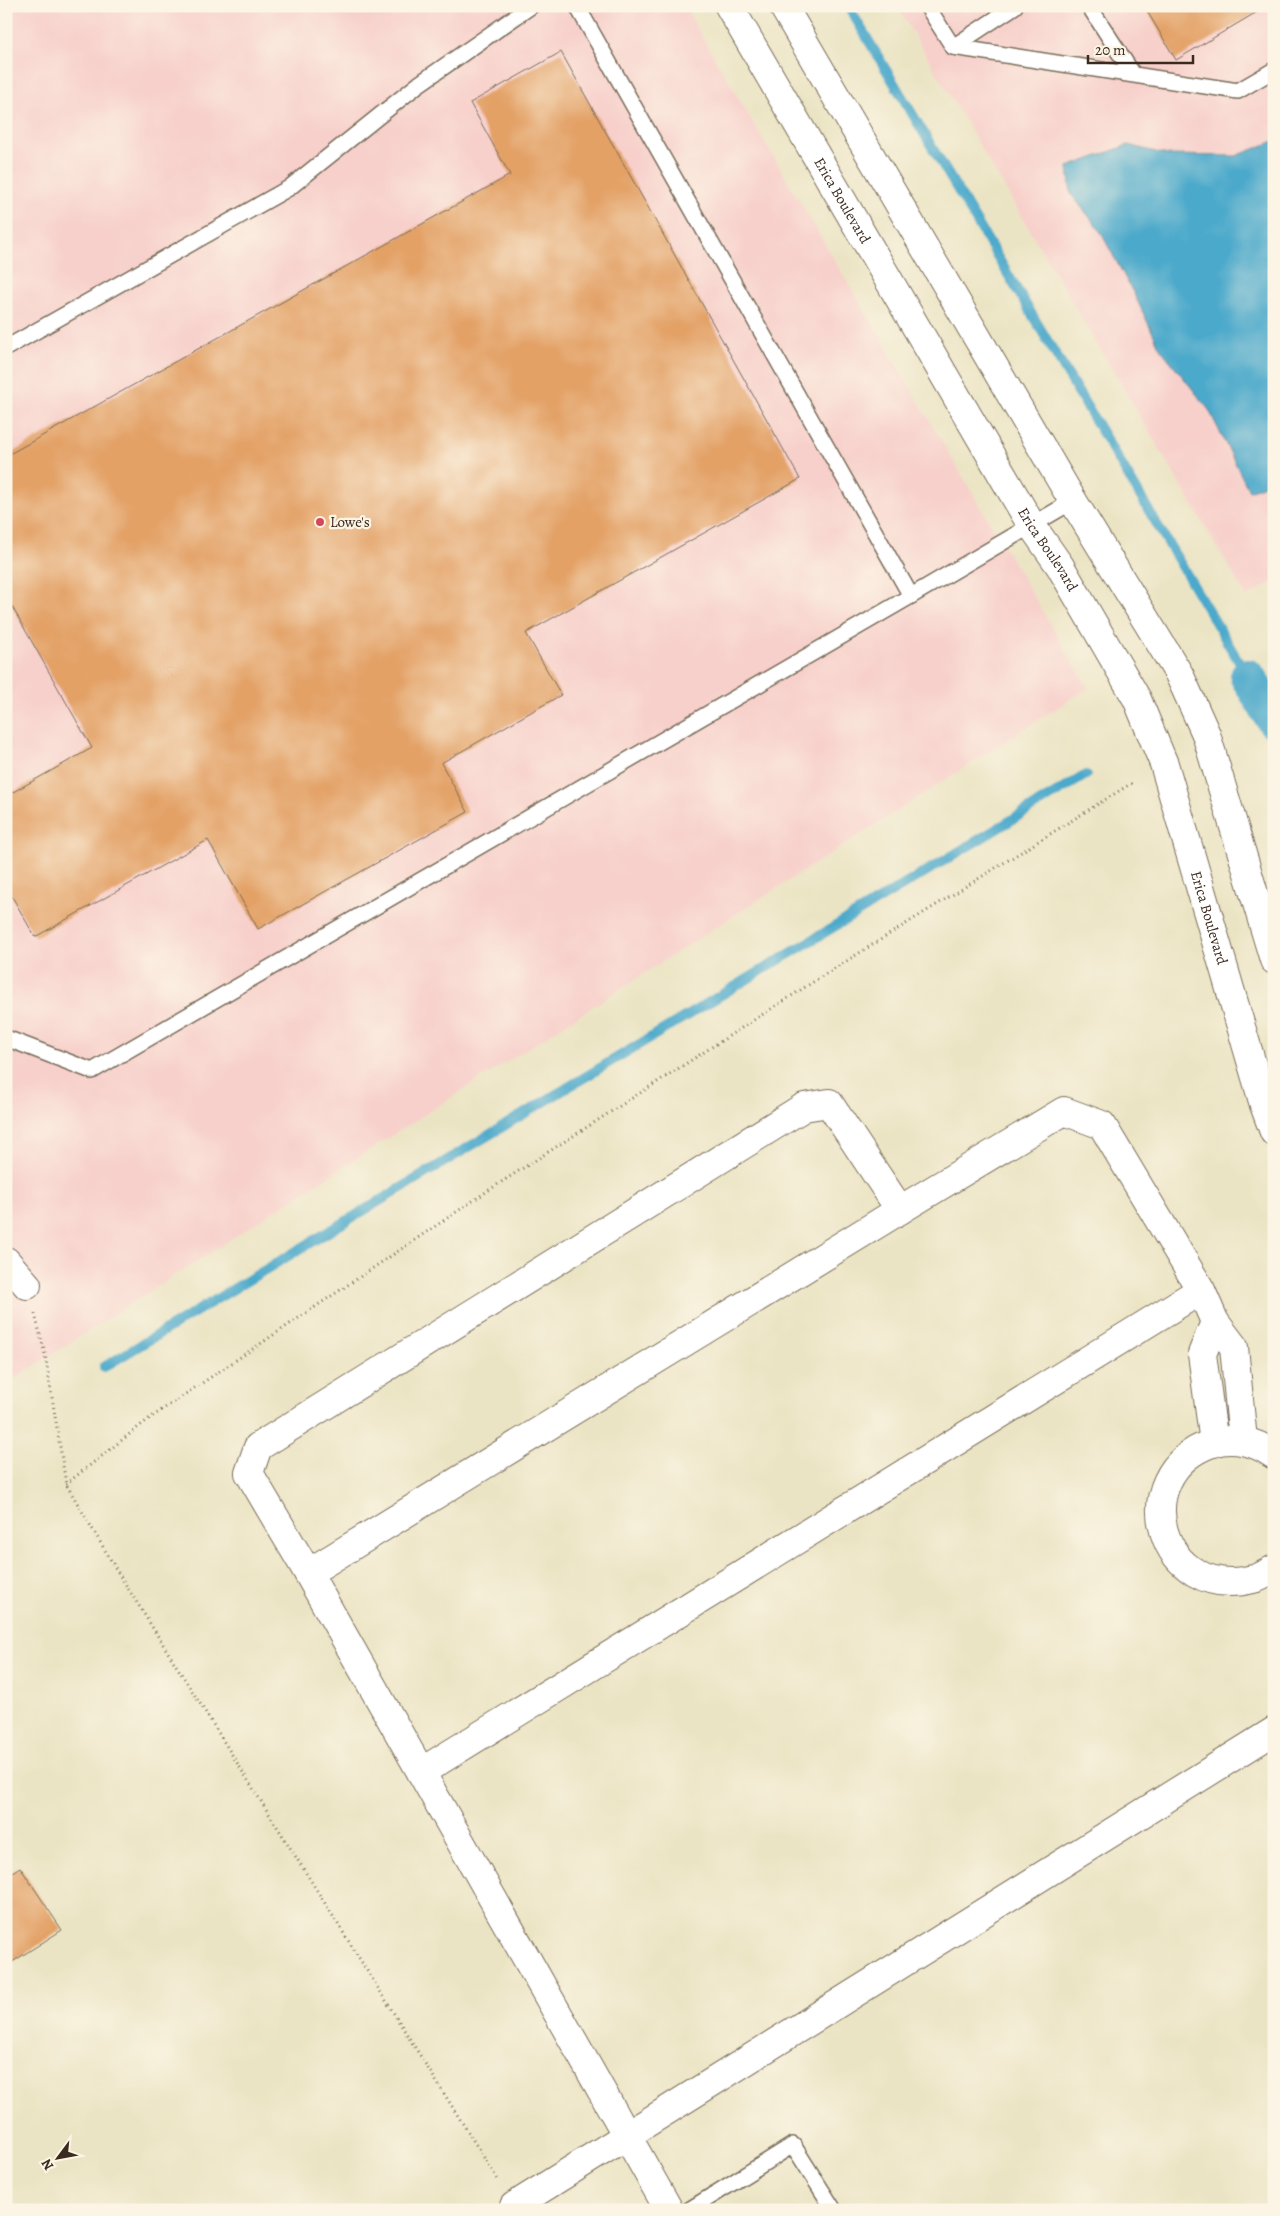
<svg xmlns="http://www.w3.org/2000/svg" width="1280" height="2216" font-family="Alegreya,serif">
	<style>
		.built { fill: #f7d0cb }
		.water { fill: #4ca9cb; stroke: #446a74 }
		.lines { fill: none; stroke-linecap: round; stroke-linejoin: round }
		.stream { stroke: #4ca9cb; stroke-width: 10 }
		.canal { stroke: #4ca9cb; stroke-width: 36 }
		.building { fill: #e3a166 }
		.service-casing { stroke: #796b58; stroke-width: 18 }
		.minor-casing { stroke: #796b58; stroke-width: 30 }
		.tertiary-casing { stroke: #796b58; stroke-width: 30 }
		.path { stroke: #796b58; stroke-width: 3; stroke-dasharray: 1 4; stroke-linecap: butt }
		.service { stroke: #fff; stroke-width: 15 }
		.minor { stroke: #fff; stroke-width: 28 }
		.tertiary { stroke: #fff; stroke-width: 28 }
		.poi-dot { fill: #d1495b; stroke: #fcf5e5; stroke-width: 2 }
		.labels { text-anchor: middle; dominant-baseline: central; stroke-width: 4.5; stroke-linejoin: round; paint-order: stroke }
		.street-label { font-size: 15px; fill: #3b2a1e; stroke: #fcf5e5 }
		.poi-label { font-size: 15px; fill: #3b2a1e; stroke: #fcf5e5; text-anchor: start }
	</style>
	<rect width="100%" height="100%" fill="#fcf5e5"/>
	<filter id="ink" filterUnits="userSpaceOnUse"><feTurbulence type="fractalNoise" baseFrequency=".02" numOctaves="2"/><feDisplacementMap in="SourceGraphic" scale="10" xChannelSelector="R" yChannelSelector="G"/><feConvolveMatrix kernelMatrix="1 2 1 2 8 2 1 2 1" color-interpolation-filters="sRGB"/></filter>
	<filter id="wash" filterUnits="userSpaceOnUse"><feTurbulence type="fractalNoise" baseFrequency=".0096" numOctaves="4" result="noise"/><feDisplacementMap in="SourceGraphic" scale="20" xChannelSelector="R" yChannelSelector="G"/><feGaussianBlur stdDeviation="1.12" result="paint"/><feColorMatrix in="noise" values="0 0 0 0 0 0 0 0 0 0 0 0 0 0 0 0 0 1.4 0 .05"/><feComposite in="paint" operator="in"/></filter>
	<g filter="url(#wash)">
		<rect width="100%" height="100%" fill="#ebe4c4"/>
		<g class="built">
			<polygon points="6,6 684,6 1088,688 12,1380 6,1371"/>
			<polygon points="897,6 1274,6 1274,581 1247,597"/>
		</g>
		<polygon class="water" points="1274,141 1274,481 1249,491 1209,410 1160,348 1135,296 1099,229 1071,194 1068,167 1128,145 1168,155 1236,156"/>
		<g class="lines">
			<g class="stream">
				<polyline points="848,6 1248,677"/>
				<polyline points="104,1367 1086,775"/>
			</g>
			<polyline class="canal" points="1248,677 1274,720"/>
		</g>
		<g id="blocks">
			<g class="building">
				<polygon points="1144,6 1267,6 1176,60"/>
				<polygon points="561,52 800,479 526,633 561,695 441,763 468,812 258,929 208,840 35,937 6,886 6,796 92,748 6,596 6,456 510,175 470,103"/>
				<polygon points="6,626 12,636 6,639"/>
				<polygon points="20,1867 62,1930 6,1966 6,1876"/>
			</g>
		</g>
	</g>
	<g filter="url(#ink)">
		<use href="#blocks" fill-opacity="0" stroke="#796b58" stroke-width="1"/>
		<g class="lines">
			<defs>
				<g id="service">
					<polyline points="927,6 953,47 1238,91 1274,70"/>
					<polyline points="1089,6 1133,74"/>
					<polyline points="953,47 1015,6"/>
					<polyline points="6,348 289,188 419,84 531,6"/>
					<polyline points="911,596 1073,501"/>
					<polyline points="6,1038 92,1071 911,596 577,6"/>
					<polyline points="689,2210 793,2145 834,2210"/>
				</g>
				<g id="minor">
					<polyline points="6,1261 27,1285"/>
					<polyline points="1201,1290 421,1772 308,1573 900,1210 1064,1111 1102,1125 1201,1290 1215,1322"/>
					<polyline points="1214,1443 1202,1354 1215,1322 1234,1347 1243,1441"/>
					<path d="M1274,1455C1257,1442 1233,1436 1212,1443C1122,1475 1161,1603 1253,1579C1260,1578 1267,1573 1274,1569"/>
					<polyline points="308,1573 249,1473 258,1447 804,1107 829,1103 900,1210"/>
					<polyline points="421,1772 669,2210"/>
					<polyline points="514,2206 1274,1731"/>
				</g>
				<g id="tertiary">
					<path id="s1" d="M729,6L1032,526L1060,566L1137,699L1164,764L1264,1105L1274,1132"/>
					<polyline points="783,6 1073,501 1179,674 1206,734 1274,960"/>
				</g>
			</defs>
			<use href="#service" class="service-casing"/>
			<use href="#minor" class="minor-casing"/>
			<use href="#tertiary" class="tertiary-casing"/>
			<g class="path">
				<polyline points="35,1314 45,1354 66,1484 119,1574 498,2180"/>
				<polyline points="66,1484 150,1418 489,1190 824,975 1135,781"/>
			</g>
			<use href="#service" class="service"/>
			<use href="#minor" class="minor"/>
			<use href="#tertiary" class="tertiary"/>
		</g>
	</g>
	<circle class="poi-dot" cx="320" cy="522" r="5"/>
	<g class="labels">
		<g class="street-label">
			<text stroke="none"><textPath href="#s1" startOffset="225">Erica Boulevard</textPath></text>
			<text stroke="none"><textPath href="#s1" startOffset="630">Erica Boulevard</textPath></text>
			<text stroke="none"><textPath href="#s1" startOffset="1035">Erica Boulevard</textPath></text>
		</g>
		<g class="poi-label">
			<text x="330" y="522">Lowe's</text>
		</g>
	</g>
	<rect width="1280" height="2216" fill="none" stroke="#fcf5e5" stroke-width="25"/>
	<g transform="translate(58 2158) rotate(238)" stroke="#fcf5e5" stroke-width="4" paint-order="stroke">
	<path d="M0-4L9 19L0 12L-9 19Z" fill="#3b2a1e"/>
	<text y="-8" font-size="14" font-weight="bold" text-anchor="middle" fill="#3b2a1e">N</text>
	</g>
	<path d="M1088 55v8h105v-8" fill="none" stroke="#3b2a1e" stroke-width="2.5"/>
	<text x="1095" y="55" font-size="15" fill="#3b2a1e" stroke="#fcf5e5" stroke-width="4" paint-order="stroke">20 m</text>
</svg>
